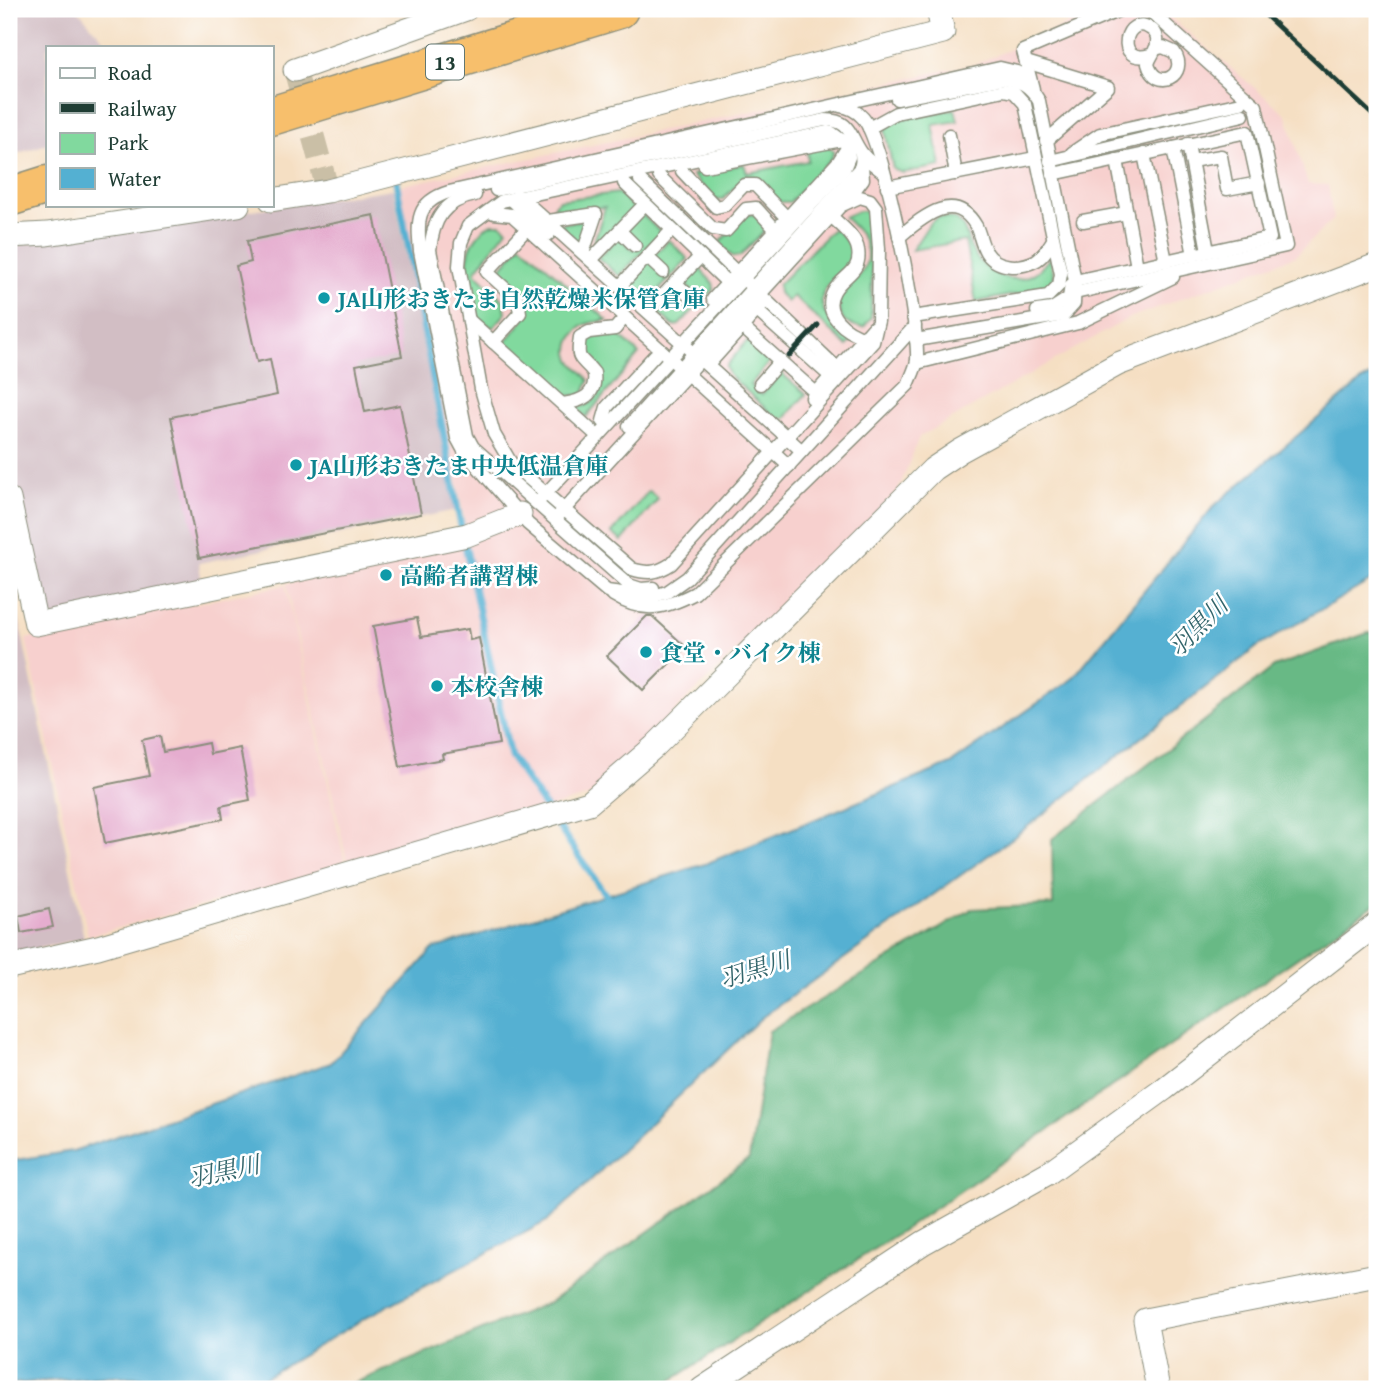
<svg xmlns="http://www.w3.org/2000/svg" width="1386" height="1398" font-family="'Gentium Book Plus','Noto Serif JP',serif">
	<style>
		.built { fill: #f7d0ce }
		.industrial { fill: #d2bec4 }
		.green { fill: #81d99e; stroke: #508b69; stroke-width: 2 }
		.forest { fill: #68b985; stroke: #447b5c; stroke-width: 2 }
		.water { fill: #54b0d2; stroke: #3a7683; stroke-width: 2 }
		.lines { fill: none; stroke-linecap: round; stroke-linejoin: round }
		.stream { stroke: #54b0d2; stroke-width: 7 }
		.building { fill: #e5adcf }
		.street-tunnel { stroke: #cabfa6; stroke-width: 23; stroke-dasharray: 23 11; stroke-linecap: butt }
		.lane-casing { stroke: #8a8e7c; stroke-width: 15 }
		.street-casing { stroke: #8a8e7c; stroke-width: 25 }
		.highway-casing { stroke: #8a8e7c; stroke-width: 41 }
		.lane { stroke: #fff; stroke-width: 12 }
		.street { stroke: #fff; stroke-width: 23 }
		.highway { stroke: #f7bf6c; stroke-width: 38 }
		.rail { stroke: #1f3d34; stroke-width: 5 }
		.culture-dot { fill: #0f9aa8; stroke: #fff; stroke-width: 2.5 }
		.labels { text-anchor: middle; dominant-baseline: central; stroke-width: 5; stroke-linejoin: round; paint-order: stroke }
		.shield { fill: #fff; stroke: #627771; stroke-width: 2 }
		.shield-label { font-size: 21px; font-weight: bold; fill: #1f3d34 }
		.culture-label { font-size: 23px; font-weight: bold; fill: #0d838f; stroke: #fff; text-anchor: start }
		.water-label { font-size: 24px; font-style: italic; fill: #32656b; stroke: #fff }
	</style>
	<rect width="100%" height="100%" fill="#fff"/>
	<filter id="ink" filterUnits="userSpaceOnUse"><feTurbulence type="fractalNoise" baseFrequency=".0143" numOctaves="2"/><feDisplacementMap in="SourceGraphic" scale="14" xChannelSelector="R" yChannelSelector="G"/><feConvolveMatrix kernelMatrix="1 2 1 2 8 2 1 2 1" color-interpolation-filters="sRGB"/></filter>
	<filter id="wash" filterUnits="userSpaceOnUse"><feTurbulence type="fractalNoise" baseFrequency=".00686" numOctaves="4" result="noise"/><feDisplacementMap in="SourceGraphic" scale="28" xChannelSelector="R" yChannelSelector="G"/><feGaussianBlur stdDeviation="1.57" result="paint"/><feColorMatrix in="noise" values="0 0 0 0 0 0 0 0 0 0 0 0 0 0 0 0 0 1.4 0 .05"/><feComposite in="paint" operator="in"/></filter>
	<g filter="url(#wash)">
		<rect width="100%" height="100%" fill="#f5dfc3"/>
		<g class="built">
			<polygon points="1103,9 1160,9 1286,114 1308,184 1328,185 1333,219 1295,256 1129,318 919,437 898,491 589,796 348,866 286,584 469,543 399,186 976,64"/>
			<polygon points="285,585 346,867 88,936 26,639"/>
		</g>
		<g class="industrial">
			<polygon points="9,9 77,9 110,47 47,47 47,144 9,156"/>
			<polygon points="393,189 456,510 199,563 202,585 40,620 9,470 9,246"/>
			<polygon points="9,570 84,938 9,955"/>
		</g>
		<g class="green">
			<polygon points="955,109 958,121 933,125 941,166 902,173 893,169 885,130 895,120"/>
			<polygon points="827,146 834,151 831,159 790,202 779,202 758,180 744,178 723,199 714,201 692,175 744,164 747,173 808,161 807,150"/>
			<polygon points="618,193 635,209 592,253 591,251 605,207 554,213 554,205 559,200"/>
			<path d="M858,211H867L873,223L871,318L864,327C854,327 845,325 841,315C829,284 865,284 867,259C869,239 856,229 844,217Z"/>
			<polygon points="641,213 661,233 619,276 598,258 619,237 633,250 641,243 626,229"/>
			<polygon points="755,214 767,228 740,256 733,257 719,243 746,215"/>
			<path d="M939,217C947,218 955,217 960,223C967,229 967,240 971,248C983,273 1015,290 1039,270C1043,266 1047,261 1050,257L1054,276L1052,285L1043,289L976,302L965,241L912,250L930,223Z"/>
			<polygon points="586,220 580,245 560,224"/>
			<path d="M493,224H501L507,229L475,272L504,301L506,313L493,328L478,318C472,292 458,260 477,237C482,231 485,226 493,224Z"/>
			<path d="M834,228C871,262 845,260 826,288C812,308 837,331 854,339L847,346L793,296L787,302L779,293L778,285Z"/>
			<polygon points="669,240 688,259 648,302 627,283"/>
			<path d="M521,244L607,320C602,322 596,321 590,323C574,327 562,350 574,364C579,370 585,373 589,381L583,395L561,396L505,343L528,314L527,296L500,270Z"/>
			<polygon points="697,266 713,283 714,289 679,325 673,326 656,310 676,289 690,303 696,296 683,282"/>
			<path d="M609,334L619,335L639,354L586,417L577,409L579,407C598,405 608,384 597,368C594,363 588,359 585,355C582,349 584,343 587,338Z"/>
			<polygon points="747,341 770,361 750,385 762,395 781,373 806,394 785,418 776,418 729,375 726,366"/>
			<polygon points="649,491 658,499 622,541 612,533"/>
		</g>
		<polygon class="forest" points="1377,632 1377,903 908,1227 672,1380 651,1389 340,1389 550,1302 749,1159 769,1031 972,909 1053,905 1052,839 1274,667 1368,633"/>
		<polygon class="water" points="1377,373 1377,577 1257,647 1014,837 761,1018 549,1220 372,1314 254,1384 113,1376 9,1384 9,1161 73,1151 331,1063 433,949 705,864 951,764 1072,679 1214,506 1363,380"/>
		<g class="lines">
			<polyline class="stream" points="396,181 460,521 510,756 611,903"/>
		</g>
		<g id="blocks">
			<g class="building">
				<polygon points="374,215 402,356 356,365 365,412 400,405 421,514 199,558 171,417 277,395 270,359 257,362 236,266 251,262 247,241"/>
				<polygon points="647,616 652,616 686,647 643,690 607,656"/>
				<polygon points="417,618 421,637 468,629 470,640 479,638 499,744 442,754 443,759 400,767 373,626"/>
				<polygon points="160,736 163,752 208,743 210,754 240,748 250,800 221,806 223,819 105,843 94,787 149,776 142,740"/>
				<polygon points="49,909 53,927 21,933 18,916"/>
			</g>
		</g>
	</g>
	<g filter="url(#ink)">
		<use href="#blocks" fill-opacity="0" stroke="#8a8e7c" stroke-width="2"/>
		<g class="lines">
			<polyline class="street-tunnel" points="295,70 328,191"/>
			<defs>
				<g id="lane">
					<path d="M1150,55C1113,66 1125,11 1151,29C1156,32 1158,38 1157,44C1156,51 1150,56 1148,64C1156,93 1190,75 1174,52L1163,47L1155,49"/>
					<polyline points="1026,62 1108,87 1046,141"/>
					<polyline points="1033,89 1023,51 1122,9"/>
					<path d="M897,99L1004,78C1021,81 1030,85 1039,101L1075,281L1074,304L1064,315L916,340"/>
					<polyline points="869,128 896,113 1004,90 1014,92 1025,104 1061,274 1059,285 1048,296 913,317"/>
					<polyline points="949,135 956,174"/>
					<polyline points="1188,144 1208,251"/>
					<polyline points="1173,148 1194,255"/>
					<polyline points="1072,153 1100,134 1241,103"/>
					<polyline points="1144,154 1166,261"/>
					<polyline points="1117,160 1137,267"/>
					<polyline points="1050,161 1243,115"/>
					<polyline points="1191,161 1221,156 1227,189 1259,183"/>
					<polyline points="705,166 842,140"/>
					<polyline points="682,171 716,207 725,205 744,185 755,185 787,218"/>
					<polyline points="1053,174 1247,132 1270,238 1075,281"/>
					<polyline points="659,176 713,229 726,231 746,209 756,208 776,230"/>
					<polyline points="640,180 837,368"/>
					<polyline points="624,183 732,287"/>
					<polyline points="887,187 1035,158"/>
					<path d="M496,190L825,120C851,120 849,135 861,152C866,160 876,166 883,172"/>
					<path d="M475,195C443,201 433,220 430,250L467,436L473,447L629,585L641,589L653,588"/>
					<polyline points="517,196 527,203 802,451"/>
					<polyline points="511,199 549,234"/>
					<polyline points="494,213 512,215 789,466"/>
					<path d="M831,216C840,225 856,236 858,250C862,272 843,275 834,291C821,314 846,332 866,338"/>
					<polyline points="548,221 596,214 583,253"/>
					<polyline points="1083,221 1127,213"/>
					<polyline points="620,231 635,246"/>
					<path d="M899,237C921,219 954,188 976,226C980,234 981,244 986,252C996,268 1019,269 1035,261C1043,257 1048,248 1053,240"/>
					<polyline points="647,257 663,272"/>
					<polyline points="591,260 645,204"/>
					<polyline points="675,282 690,297"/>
					<polyline points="620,286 672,230"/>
					<polyline points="1075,293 1286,246 1256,106 1148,9"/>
					<polyline points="713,299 839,161 847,148"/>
					<polyline points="745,300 830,376"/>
					<polyline points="648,311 700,257"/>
					<polyline points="1037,311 1052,309 1069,298 1071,285"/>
					<polyline points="470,321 593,432"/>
					<path d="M915,326L687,578L667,592L651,597L607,591L528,524L464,451L457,438L420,251C417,221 416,202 449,192L1000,68L1017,72L1028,86"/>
					<polyline points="742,327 816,393"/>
					<polyline points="493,342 520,313 518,300 487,272 522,234"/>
					<polyline points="917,363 1078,323 1173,277"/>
					<polyline points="708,365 761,306"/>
					<polyline points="760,384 780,361"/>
					<polyline points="812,398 874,327"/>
					<path d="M563,404C582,401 597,396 594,373C581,356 576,363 580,337L589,332L615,329L620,323"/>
					<polyline points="603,421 607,407 655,355"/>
					<polyline points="629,426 860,168 862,161"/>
					<path d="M537,503L551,488L665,364L670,358L844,169L849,157L848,145L832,133L827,132L502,201L468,226L461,243L459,266L481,389L494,434L511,463L632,569C648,574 657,573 671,564L873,342L878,321L879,249L876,208L870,200L860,197L840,206"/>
					<polyline points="559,515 854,191 863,179 861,153"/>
					<path d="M613,595C643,614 664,609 695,593L908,385C911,377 916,368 917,360C919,324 885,144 863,118C857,111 849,107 840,106"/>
				</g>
				<g id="street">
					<polyline points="295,70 466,9"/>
					<polyline points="271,200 328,191 943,32 939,14"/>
					<polyline points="9,236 47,234 238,205"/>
					<polyline points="9,499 36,624 467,535 520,514"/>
					<polyline points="9,967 98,947 589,803 654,747 933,469 960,451 1118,364 1377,265"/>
					<polyline points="702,1389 923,1243 1048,1173 1164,1089 1377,924"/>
					<polyline points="1158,1389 1145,1320 1377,1275"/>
				</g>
				<g id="highway">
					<polyline points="271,116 619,9"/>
					<polyline points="9,197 47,185"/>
				</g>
			</defs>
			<use href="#lane" class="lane-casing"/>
			<use href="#street" class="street-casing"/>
			<use href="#highway" class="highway-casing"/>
			<use href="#lane" class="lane"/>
			<use href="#street" class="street"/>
			<use href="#highway" class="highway"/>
			<g class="rail">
				<polyline points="1259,9 1377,119"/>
				<polyline points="789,356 818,325"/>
			</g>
		</g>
	</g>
	<g class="culture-dot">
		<circle cx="324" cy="298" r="7"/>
		<circle cx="296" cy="465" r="7"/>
		<circle cx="386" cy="575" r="7"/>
		<circle cx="646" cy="652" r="7"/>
		<circle cx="437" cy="686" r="7"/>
	</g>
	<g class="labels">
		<rect class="shield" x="426" y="44.5" width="38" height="35" rx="5"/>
		<g class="shield-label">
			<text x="445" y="62">13</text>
		</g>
		<g class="culture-label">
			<text x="338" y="298">JA山形おきたま自然乾燥米保管倉庫</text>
			<text x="310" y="465">JA山形おきたま中央低温倉庫</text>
			<text x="400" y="575">高齢者講習棟</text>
			<text x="660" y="652">食堂・バイク棟</text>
			<text x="451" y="686">本校舎棟</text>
		</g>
		<g class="water-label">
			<text transform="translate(1198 626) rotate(-45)">羽黒川</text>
			<text transform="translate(755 969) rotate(-17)">羽黒川</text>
			<text transform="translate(224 1171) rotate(-12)">羽黒川</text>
		</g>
	</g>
	<rect width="1386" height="1398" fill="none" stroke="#fff" stroke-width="35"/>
	<rect x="46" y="46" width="228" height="161" fill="#ffffff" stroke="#a5b1ae" stroke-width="2"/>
	<rect x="60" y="68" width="35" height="10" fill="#ffffff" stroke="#a5b1ae" stroke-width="2"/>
	<text x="108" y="80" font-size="21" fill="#1f3d34">Road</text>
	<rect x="60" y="103" width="35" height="10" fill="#1f3d34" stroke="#a5b1ae" stroke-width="2"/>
	<text x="108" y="116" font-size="21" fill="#1f3d34">Railway</text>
	<rect x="60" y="133" width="35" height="21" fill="#81d99e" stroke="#a5b1ae" stroke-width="2"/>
	<text x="108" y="150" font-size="21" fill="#1f3d34">Park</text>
	<rect x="60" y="168" width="35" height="21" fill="#54b0d2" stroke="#a5b1ae" stroke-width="2"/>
	<text x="108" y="186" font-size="21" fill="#1f3d34">Water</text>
</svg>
